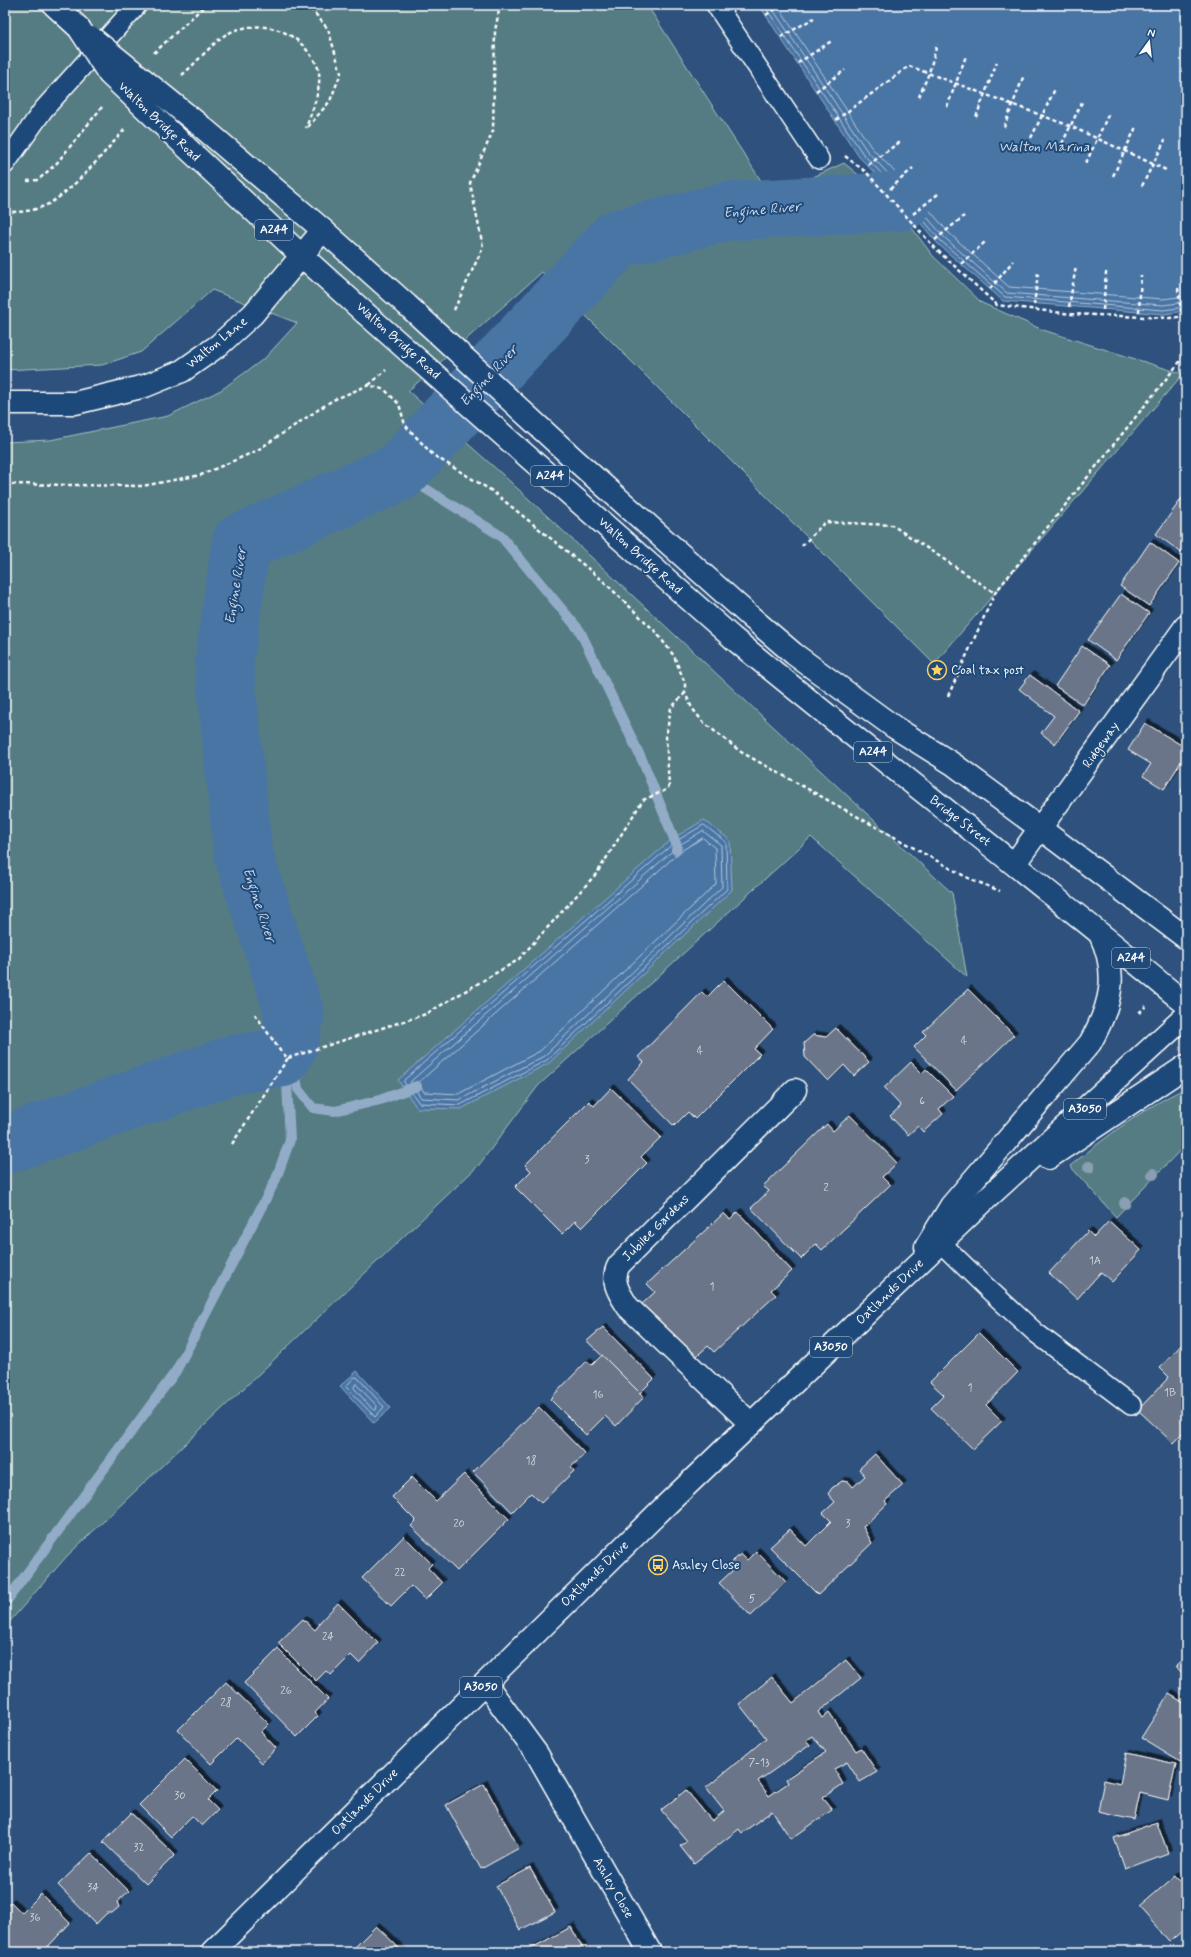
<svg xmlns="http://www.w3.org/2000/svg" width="1191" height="1957" font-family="Mynerve,sans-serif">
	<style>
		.green { fill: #547c83; stroke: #aabec1 }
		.water { fill: #4a75a4; stroke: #92acc8 }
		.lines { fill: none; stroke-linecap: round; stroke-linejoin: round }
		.shore { stroke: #b7c8db; stroke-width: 1 }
		.stream { stroke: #92acc8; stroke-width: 10 }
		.river { stroke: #4a75a4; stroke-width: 59 }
		.building { fill: #6a7489; stroke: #fff; fill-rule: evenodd; filter: url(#shadow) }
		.service-casing { stroke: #fff; stroke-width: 22 }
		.minor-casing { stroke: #fff; stroke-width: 25 }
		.tertiary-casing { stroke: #fff; stroke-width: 25 }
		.primary-casing { stroke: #fff; stroke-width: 25 }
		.path { stroke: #fff; stroke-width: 2.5; stroke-dasharray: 4 3; stroke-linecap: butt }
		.service { stroke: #1f4a7a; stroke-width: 19 }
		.minor { stroke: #1f4a7a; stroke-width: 22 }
		.tertiary { stroke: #1f4a7a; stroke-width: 22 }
		.primary { stroke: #1f4a7a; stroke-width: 22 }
		.primary-bridge-casing { stroke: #fff; stroke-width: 25; stroke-linecap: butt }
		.primary-bridge { stroke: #1f4a7a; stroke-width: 22 }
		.tree { fill: #899fb3 }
		.labels { text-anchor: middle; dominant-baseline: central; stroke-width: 4; stroke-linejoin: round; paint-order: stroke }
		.number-label { font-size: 11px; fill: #dadce2 }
		.shield { fill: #1f4a7a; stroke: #bcc9d7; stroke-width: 1 }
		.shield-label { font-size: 12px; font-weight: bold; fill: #fff }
		.street-label { font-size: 13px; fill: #fff; stroke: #1f4a7a }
		.poi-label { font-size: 13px; fill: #fff; stroke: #1f4a7a; text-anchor: start }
		.water-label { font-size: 14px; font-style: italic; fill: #d2dce8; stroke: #1f4a7a }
	</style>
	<defs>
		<filter id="shadow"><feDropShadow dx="3.5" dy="-3.5" stdDeviation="0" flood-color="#0009"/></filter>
	</defs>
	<rect width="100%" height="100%" fill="#2e527d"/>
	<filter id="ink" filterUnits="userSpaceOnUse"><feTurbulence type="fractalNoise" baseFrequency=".025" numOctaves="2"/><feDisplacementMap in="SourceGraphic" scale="8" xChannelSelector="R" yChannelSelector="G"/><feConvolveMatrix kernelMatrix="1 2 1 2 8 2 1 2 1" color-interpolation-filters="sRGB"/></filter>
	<g filter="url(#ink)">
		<g class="green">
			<polygon points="5,5 647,5 771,196 844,163 893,203 933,256 982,303 1043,330 1183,374 934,664 542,272 408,391 502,474 952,893 967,977 811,837 538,1086 479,1165 67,1556 5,1627 5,442 50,440 168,416 221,390 265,358 297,323 212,290 141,352 102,365 5,370"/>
			<path d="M1186,1088V1144L1116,1217L1070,1166C1106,1137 1143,1108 1186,1088Z"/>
		</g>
		<g class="water">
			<polygon points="759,5 1186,5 1186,311 1164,314 1003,301 938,244 902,201 859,157"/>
			<polygon points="704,820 730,840 732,890 549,1063 461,1109 417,1108 398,1080 672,839"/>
			<polygon points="357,1371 391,1408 374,1423 340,1386"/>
		</g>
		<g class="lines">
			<g class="shore">
				<polyline points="764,5 863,154 905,198 941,241 1005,297 1163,310 1186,307"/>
				<polyline points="770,5 867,151 908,195 944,237 1007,293 1163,305 1186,302"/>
				<polyline points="777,5 871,147 913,191 949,233 1009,287 1163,299 1186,296"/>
				<polygon points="704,825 726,842 727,889 547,1060 460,1105 419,1103 404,1082 404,1080 675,842"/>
				<polygon points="703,831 721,845 722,887 544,1056 459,1100 421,1098 411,1083 411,1081 678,846"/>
				<polygon points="703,838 715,848 716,884 540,1051 458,1094 424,1092 419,1084 419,1082 681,851"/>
				<polygon points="355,1377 358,1378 384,1407 375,1417 346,1387"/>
				<polygon points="356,1384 377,1406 376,1410 373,1410 354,1388"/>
			</g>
			<g class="stream">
				<polyline points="399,472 501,536 580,631 643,762 677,846 676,850"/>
				<polyline points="288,1046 293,1061 298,1089 313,1108 335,1111 380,1100 417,1086"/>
				<polyline points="5,1603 176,1371 276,1179 290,1140 286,1065 281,1058"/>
			</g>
			<polyline class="river" points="5,1145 234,1064 281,1058 288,1046 295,1015 243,853 224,663 241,543 399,472 617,239 728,211 902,201"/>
		</g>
		<g class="building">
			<polygon points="1185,494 1186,494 1186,556 1156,534"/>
			<polygon points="1150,542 1179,563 1149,606 1120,586"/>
			<polygon points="1121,594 1149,613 1116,660 1088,640"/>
			<polygon points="1082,646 1110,665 1083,705 1055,686"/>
			<polygon points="1030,675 1079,711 1055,744 1041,733 1054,716 1019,689"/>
			<polygon points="1145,723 1186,748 1186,754 1164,789 1143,776 1151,764 1128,750"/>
			<polygon points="1186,783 1186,794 1181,791"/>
			<polygon points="724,980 773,1029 754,1049 760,1054 695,1119 688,1112 674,1126 628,1079 644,1062 638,1057 702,992 707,997"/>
			<polygon points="968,989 1014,1035 956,1090 914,1047 926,1035 923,1032"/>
			<polygon points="836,1028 869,1062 854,1076 844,1065 828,1081 805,1057 804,1043 813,1035 826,1037"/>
			<polygon points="911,1062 922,1073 926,1069 953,1096 939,1109 943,1114 923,1132 918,1126 908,1135 890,1116 901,1106 884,1088"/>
			<polygon points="611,1088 661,1137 641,1157 647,1163 582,1228 575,1221 562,1234 515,1187 531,1171 525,1165 589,1101 594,1106"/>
			<polygon points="850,1115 897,1163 882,1177 890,1185 822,1250 816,1244 801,1259 751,1208 769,1191 763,1186 827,1124 833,1131"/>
			<polygon points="738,1212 792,1271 771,1290 776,1295 714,1352 708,1346 691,1361 641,1305 655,1292 647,1284 724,1213 730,1220"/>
			<polygon points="1109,1221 1141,1250 1112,1282 1101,1272 1077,1299 1049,1273 1088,1231 1094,1237"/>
			<polygon points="603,1327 654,1379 640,1393 587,1341"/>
			<polygon points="979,1333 1018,1372 986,1405 1002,1421 973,1449 931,1408 944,1395 930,1382"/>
			<polygon points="1185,1341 1186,1429 1173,1443 1138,1410 1169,1377 1160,1368"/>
			<polygon points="602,1355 644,1397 616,1426 605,1416 586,1435 550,1399 587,1361 592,1365"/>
			<polygon points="539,1407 585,1454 571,1467 574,1471 541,1503 531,1493 512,1512 473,1472"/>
			<polygon points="875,1454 903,1485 885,1501 887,1504 863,1527 872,1543 818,1595 770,1547 790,1529 806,1546 831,1521 823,1513 835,1502 828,1494 832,1488 842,1481 849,1482 853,1487 865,1476 859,1469"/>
			<polygon points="464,1474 509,1519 457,1571 411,1526 416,1521 392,1497 412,1477 436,1501"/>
			<polygon points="404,1536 432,1564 428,1568 442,1583 425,1600 411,1586 391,1606 362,1578"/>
			<polygon points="756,1551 786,1582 751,1616 719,1583 732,1571 727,1566 741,1554 747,1560"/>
			<polygon points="338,1603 378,1643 359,1663 351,1655 331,1675 326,1671 316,1681 278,1643 303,1619 315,1630 320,1624 319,1623"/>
			<polygon points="278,1649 328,1699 315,1713 318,1716 297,1737 244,1683"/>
			<polygon points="1186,1658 1186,1678 1176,1666"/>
			<path d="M846,1660L861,1678L818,1712L822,1718L829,1712L856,1751L861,1748L877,1772L860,1782L847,1762L834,1769L843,1784L822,1798L832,1810L791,1839L772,1811L742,1833L739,1829L694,1864L680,1846L687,1841L661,1810L686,1790L712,1821L724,1811L706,1788L766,1738L739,1704L772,1677L793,1703ZM812,1736L826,1752L786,1779L788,1783L769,1796L758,1781L810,1745L806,1740Z"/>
			<polygon points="226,1682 269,1724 261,1732 276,1748 262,1763 237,1738 211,1764 178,1730"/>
			<polygon points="1169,1694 1186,1704 1186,1757 1182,1763 1141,1738"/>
			<polygon points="1126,1753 1176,1764 1168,1800 1140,1793 1134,1820 1098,1812 1104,1780 1120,1784"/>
			<polygon points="185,1759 217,1791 208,1800 218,1810 202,1826 192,1816 171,1837 139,1805"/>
			<polygon points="484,1784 519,1848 481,1869 446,1805"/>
			<polygon points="131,1813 175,1855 146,1884 103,1842"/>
			<polygon points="1157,1822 1168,1853 1125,1869 1114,1838"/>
			<polygon points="91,1853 129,1891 117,1902 119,1907 112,1913 107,1913 96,1924 58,1885"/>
			<polygon points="530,1868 555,1912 520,1930 496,1886"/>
			<polygon points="1175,1876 1186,1889 1186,1929 1170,1942 1139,1907"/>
			<polygon points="41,1894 70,1923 43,1952 5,1952 5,1907 11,1902 22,1913"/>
			<polygon points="376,1926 392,1941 403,1952 350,1952"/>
			<polygon points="571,1927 585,1952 529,1952 528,1950"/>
		</g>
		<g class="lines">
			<defs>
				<g id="service">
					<polyline points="716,5 819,159"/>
					<polyline points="5,164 43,110 137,5"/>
					<polyline points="941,1243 986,1287 1036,1333 1131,1405"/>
				</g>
				<g id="minor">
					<polyline points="1015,863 1186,626"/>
					<path d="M751,1424L628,1307C619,1293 610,1281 619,1265L795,1090"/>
					<polyline points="485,1683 537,1754 650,1952"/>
				</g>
				<polyline id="tertiary" points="5,403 75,403 145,386 182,371 219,345 253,314 323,230"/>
				<g id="primary">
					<polyline points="54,5 79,28"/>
					<polyline points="202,127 323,230 407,305"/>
					<polyline points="185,146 302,256 365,313"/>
					<polyline points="752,618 794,654 894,727 953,764 1041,829 1186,938"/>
					<path d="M734,639C883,762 1037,880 1186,1004"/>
					<polyline points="1048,1158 1186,1066"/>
					<path d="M926,1247L951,1206L1090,1043C1111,1006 1119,974 1100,934"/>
					<polyline points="212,1952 662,1509 984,1201 1186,1016"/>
				</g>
			</defs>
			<use href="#service" class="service-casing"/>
			<use href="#minor" class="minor-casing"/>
			<use href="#tertiary" class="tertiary-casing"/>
			<use href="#primary" class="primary-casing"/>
			<g class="path">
				<polyline points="1181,10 1183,5"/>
				<polyline points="766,15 781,5"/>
				<polyline points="781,37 814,18"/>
				<polyline points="154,53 200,10 209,5"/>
				<polyline points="798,63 833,40"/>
				<path d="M182,75C193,66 214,42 225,35C254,19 290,26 309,53C313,58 318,65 319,72C321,91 312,110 306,128"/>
				<polyline points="816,91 845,70"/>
				<polyline points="919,97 929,73 937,44"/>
				<polyline points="947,107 966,56"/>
				<polyline points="976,117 997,62"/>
				<polyline points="836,120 909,66 1070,126 1166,170"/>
				<polyline points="308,127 330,101 341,73 328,29 308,5"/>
				<polyline points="1004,127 1024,75"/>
				<polyline points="1031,138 1055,89"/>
				<polyline points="1059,150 1082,102"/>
				<polyline points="845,156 866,172 937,250 997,305 1071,314 1170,318 1186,316"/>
				<polyline points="1086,163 1109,113"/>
				<polyline points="868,165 901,141"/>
				<polyline points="1113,176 1136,127"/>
				<polyline points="27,181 38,180 56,164 102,107"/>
				<polyline points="1142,186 1165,140"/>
				<polyline points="890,189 913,168"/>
				<path d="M5,212C19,212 31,212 44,206C69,196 107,149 126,128"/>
				<polyline points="913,214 938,194"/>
				<polyline points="935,240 964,216"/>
				<polyline points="961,264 985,242"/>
				<polyline points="1178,288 1181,311"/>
				<polyline points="990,289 1013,261"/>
				<polyline points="1034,305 1038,273"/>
				<polyline points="1069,307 1076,266"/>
				<polyline points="454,310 483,247 470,183 493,131 495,31 500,5"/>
				<polyline points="1103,310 1106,272"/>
				<polyline points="1139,312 1141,275"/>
				<polyline points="369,385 386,370"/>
				<polyline points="5,484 142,486 201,475 256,451 333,400 369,385 385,390 399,404 405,425 433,455 492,491 601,579 656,632 674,656 685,683 685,693 692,708 703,722 741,752 968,878 1000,891"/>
				<polyline points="802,546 825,522 892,525 995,593"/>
				<polyline points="948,696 995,593 1186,354"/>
				<polyline points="1139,1013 1146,1006"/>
				<polyline points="288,1058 426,1014 518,960 597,873 643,800 666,790 669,786 666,736 671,708 685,693"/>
				<polyline points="232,1144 288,1058 281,1052 255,1014"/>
			</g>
			<use href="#service" class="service"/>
			<use href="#minor" class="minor"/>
			<use href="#tertiary" class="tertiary"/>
			<use href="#primary" class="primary"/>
			<defs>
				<g id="primary-bridge">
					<polyline points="79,28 109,74 185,146"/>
					<polyline points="92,38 202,127"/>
					<polyline points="407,305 573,458 752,618"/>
					<polyline points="365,313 734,639"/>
				</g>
			</defs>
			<use href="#primary-bridge" class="primary-bridge-casing"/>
			<use href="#primary-bridge" class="primary-bridge"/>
		</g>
		<g class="tree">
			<circle cx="1089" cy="1167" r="6"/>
			<circle cx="1153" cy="1174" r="6"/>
			<circle cx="1125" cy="1203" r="6"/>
		</g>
	</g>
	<defs>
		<symbol id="sight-ring" viewBox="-11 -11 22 22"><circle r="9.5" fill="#1f4a7a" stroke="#ffd166" stroke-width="1.5"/><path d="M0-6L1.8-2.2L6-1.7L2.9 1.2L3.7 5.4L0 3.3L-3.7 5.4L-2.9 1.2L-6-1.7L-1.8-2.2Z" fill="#ffd166"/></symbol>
		<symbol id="bus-ring" viewBox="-11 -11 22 22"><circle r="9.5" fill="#1f4a7a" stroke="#ffd166" stroke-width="1.5"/><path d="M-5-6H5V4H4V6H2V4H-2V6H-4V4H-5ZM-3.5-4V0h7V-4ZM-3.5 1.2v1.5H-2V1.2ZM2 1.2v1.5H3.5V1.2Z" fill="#ffd166"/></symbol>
	</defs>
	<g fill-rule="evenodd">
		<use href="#sight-ring" x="926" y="659" width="22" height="22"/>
		<use href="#bus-ring" x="647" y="1554" width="22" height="22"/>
	</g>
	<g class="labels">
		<g class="number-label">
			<text x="964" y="1041">4</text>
			<text x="700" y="1051">4</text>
			<text x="922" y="1101">6</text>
			<text x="587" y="1160">3</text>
			<text x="826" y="1188">2</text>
			<text x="1095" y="1261">1A</text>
			<text x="712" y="1287">1</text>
			<text x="970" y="1388">1</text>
			<text x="1170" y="1393">1B</text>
			<text x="598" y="1395">16</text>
			<text x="531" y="1461">18</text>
			<text x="459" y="1524">20</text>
			<text x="848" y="1524">3</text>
			<text x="400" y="1573">22</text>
			<text x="752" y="1599">5</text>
			<text x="328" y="1637">24</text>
			<text x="286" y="1691">26</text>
			<text x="226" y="1703">28</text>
			<text x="759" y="1763">7-13</text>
			<text x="180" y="1796">30</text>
			<text x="139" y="1848">32</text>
			<text x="93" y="1888">34</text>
			<text x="35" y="1918">36</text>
		</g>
		<g class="shield">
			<rect x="255" y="220" width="38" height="20" rx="3"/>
			<rect x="531" y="466" width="38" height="20" rx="3"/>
			<rect x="854" y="742" width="38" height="20" rx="3"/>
			<rect x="1112" y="948" width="38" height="20" rx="3"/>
			<rect x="1064" y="1099" width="42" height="20" rx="3"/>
			<rect x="810" y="1337" width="42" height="20" rx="3"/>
			<rect x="460" y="1677" width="42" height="20" rx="3"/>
		</g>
		<g class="shield-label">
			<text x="274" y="230">A244</text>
			<text x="550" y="476">A244</text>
			<text x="873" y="752">A244</text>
			<text x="1131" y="958">A244</text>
			<text x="1085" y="1109">A3050</text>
			<text x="831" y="1347">A3050</text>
			<text x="481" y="1687">A3050</text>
		</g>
		<g class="street-label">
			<text transform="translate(159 122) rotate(44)">Walton Bridge Road</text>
			<text transform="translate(398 341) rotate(42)">Walton Bridge Road</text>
			<text transform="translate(217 343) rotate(-39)">Walton Lane</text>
			<text transform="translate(640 556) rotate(42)">Walton Bridge Road</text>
			<text transform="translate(1101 745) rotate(-55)">Ridgeway</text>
			<text transform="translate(960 821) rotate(38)">Bridge Street</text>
			<text transform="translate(656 1228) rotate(-45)">Jubilee Gardens</text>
			<text transform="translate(890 1292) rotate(-44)">Oatlands Drive</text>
			<text transform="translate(595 1574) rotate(-44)">Oatlands Drive</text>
			<text transform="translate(365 1802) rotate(-45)">Oatlands Drive</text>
			<text transform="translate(613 1888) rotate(60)">Ashley Close</text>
		</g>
		<g class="poi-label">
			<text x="951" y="670">Coal tax post</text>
			<text x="672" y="1565">Ashley Close</text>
		</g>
		<g class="water-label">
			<text x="1044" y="147">Walton Marina</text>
			<text transform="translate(762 210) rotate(-5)">Engine River</text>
			<text transform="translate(489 376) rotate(-47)">Engine River</text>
			<text transform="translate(236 586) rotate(-81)">Engine River</text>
			<text transform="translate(259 905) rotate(72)">Engine River</text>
		</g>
	</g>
	<rect width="1191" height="1957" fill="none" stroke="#1f4a7a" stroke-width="20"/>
	<rect x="10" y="10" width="1171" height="1937" fill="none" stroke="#fff" stroke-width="1.5" filter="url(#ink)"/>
	<g transform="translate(1149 42) rotate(15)" stroke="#1f4a7a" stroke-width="3" paint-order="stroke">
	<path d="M0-3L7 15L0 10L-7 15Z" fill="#ffffff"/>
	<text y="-6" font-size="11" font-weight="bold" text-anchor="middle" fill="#ffffff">N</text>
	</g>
</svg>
